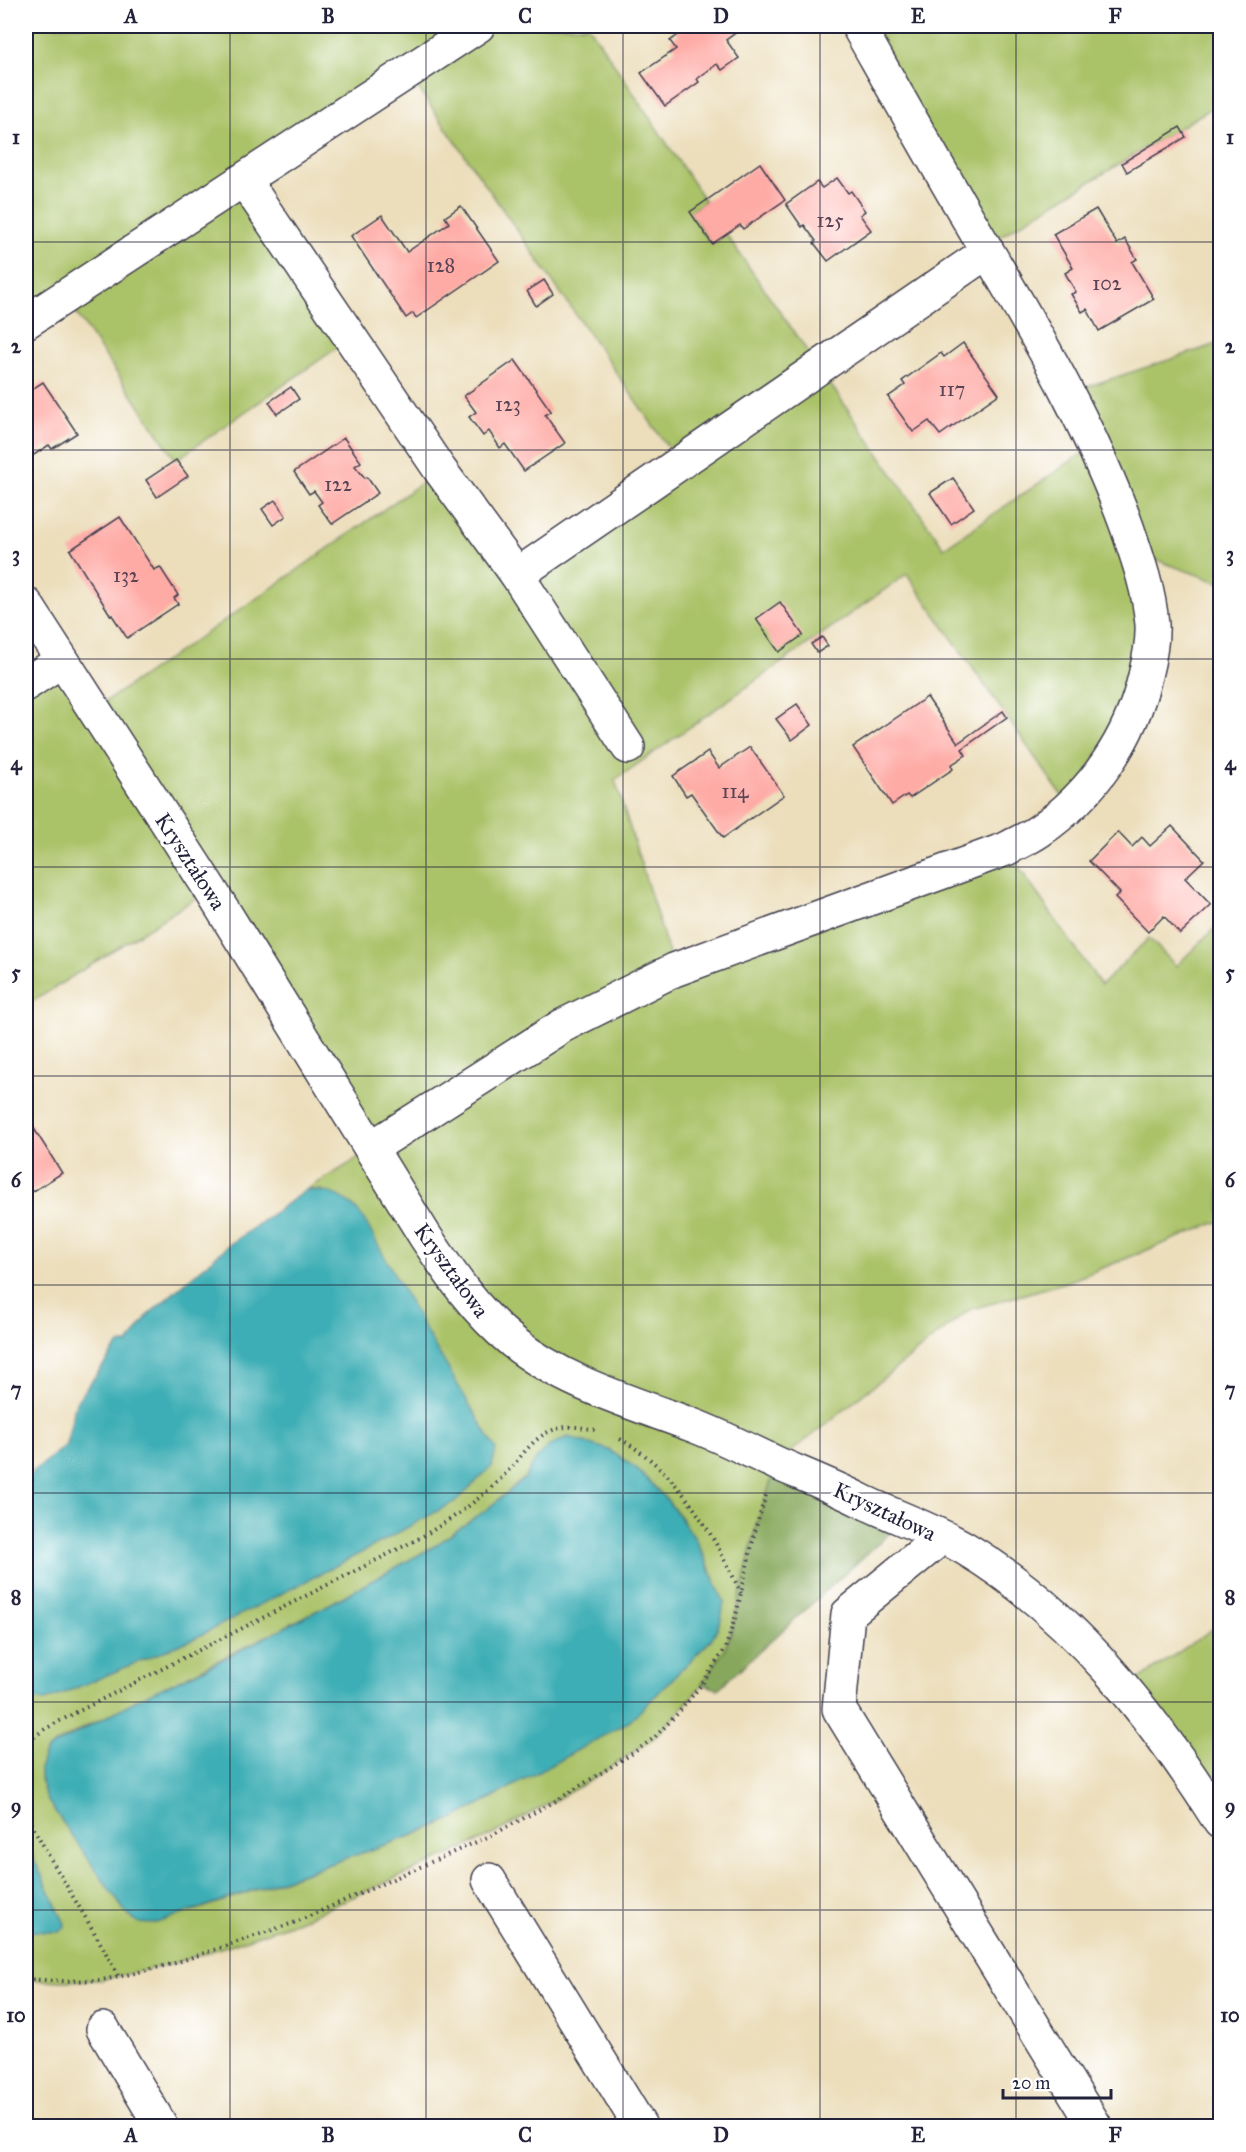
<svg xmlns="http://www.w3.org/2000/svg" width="1246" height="2152" font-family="'IM FELL Great Primer',serif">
<rect width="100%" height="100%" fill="#fff"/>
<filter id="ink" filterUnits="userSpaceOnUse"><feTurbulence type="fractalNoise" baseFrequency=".0167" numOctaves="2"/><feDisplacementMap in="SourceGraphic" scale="12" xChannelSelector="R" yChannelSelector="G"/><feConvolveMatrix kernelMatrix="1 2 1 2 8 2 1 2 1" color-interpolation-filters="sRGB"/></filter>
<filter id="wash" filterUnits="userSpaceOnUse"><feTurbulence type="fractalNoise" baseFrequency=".008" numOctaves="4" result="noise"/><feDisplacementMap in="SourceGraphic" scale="24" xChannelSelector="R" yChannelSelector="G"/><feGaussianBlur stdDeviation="1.35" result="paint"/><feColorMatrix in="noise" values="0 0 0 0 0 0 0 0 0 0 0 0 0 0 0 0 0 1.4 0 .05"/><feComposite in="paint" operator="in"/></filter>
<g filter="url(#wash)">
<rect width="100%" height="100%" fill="#ecdebb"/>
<!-- green -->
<g fill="#aac267" stroke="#667251" stroke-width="1.5" fill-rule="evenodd">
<path d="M26 26H589L705 201 690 212 712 244 726 234 944 548 1093 446 1068 393 1220 343V583L1137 553 1149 659 1069 806 907 574 615 780 674 970 1006 849 1101 985 1149 938 1176 966 1220 923V1221L1070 1281 969 1310 777 1463 756 1527 736 1615 725 1649 702 1685 679 1712 654 1738 593 1779 492 1835 435 1861 296 1922 236 1943 172 1964 101 1980 62 1981 26 1979V1931L59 1932 65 1924 26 1843V1683L34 1699 495 1449 428 1335 322 1190H306L349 1164 370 1148 210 889 26 1006V684L61 661 93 710 266 592 440 470 517 575 679 463 407 72 244 180 351 338 176 460 65 297 26 322ZM609 1450C646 1474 672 1501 695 1539 707 1558 715 1582 724 1602L712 1639 630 1721 459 1816 411 1836 197 1910 40 1781C41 1748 45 1751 72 1734L328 1605 433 1547 486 1510 525 1478Z"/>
<path d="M858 26H1220V103L984 246Z"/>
<path d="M1220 1624V1822L1125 1689Z"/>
</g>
<!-- forest -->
<path fill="#87a85c" stroke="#54654c" stroke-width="1.5" d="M777 1463 905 1519 718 1689 702 1684 725 1649 731 1634 756 1527Z"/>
<!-- water -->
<g fill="#3daeb5" stroke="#306878" stroke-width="1.5">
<path d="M306 1190C332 1191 345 1195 362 1216L428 1335 496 1449 492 1466 456 1501 357 1555 193 1639 45 1701 34 1699 26 1683V1485L32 1472 66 1445 76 1402 119 1344H128L148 1315 230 1244Z"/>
<path d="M568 1437 609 1450 636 1468 667 1500 696 1540 724 1602 721 1620 712 1639 630 1721 459 1816 411 1836 154 1924 139 1923 126 1913 47 1800C40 1781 35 1767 48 1749L142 1697 204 1669 328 1605 433 1547 486 1510 525 1478 536 1459 549 1446Z"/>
<path d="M26 1843 65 1924 64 1928 59 1932 26 1931Z"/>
</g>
<g id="blocks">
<!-- building -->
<g fill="#feaaa5">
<path d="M680 26H734L738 31 726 40 739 58 722 70 717 64 697 79 699 82 665 106 641 73 676 49 670 41 678 35 674 30Z"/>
<path d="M1180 127 1186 137 1127 172 1122 163Z"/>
<path d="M760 163 785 200 743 229 740 225 712 244 690 212Z"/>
<path d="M837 178 848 193 851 191 865 211 860 215 871 230 828 261 814 243 816 241 804 225 802 227 786 204 817 182 822 188Z"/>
<path d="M461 206 499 261 416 318 413 313 406 318 351 236 382 215 407 252 449 223 445 217Z"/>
<path d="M1096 209 1117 244 1125 239 1137 259 1132 262 1154 299 1099 331 1087 309 1082 312 1071 294 1076 292 1065 273 1073 268 1053 234Z"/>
<path d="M544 280 553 294 536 306 527 291Z"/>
<path d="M963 343 999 394 940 435 929 421 913 432 888 397 905 385 902 381 941 353 944 357Z"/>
<path d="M515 360 551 411 545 415 565 443 524 471 505 444 500 448 489 431 483 436 469 417 476 412 464 396Z"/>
<path d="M43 382 77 433 52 449 49 445 26 460V393Z"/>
<path d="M291 387 299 399 277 414 269 402Z"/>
<path d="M344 438 361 462 355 466 365 478 367 477 378 493 332 524 318 505 322 502 314 491 309 494 294 472Z"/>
<path d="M176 460 188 476 157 497 146 480Z"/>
<path d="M953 478 974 508 951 524 930 493Z"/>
<path d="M275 500 286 516 273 525 262 509Z"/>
<path d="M120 517 154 570 160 567 178 595 174 598 178 604 127 638 112 615 111 616 70 550Z"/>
<path d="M780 602 803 635 779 652 756 619Z"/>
<path d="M822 637 828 646 817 653 811 644Z"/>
<path d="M927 697 958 743 1003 711 1007 717 962 749 966 755 951 765 953 769 910 798 907 795 892 805 853 747Z"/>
<path d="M797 704 812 725 792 740 776 719Z"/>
<path d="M750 747 784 795 723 838 691 793 686 796 673 776 708 752 719 768Z"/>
<path d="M1172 826 1204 860 1185 878 1211 905 1180 934 1164 916 1148 932 1115 898 1120 893 1089 861 1118 832 1132 847 1142 837 1150 846Z"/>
<path d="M26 1116 62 1173 26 1196Z"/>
</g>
</g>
</g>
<g filter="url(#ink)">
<use href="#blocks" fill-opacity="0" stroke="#403e4e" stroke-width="1.5"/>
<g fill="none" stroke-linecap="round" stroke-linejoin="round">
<!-- minor casing -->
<g stroke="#403e4e" stroke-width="36">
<g id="minor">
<path d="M244 180 440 470 517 575 628 747"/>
<path d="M26 322 478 26"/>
<path d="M517 575 987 252"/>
<path d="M26 604 210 889 425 1236C451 1275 476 1312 513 1342 564 1383 631 1402 692 1425 721 1436 748 1450 776 1463 804 1475 832 1486 860 1500 895 1517 932 1529 966 1549 1074 1614 1154 1717 1220 1822"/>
<path d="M26 684 61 661"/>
<path d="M371 1148 562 1026 674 970 1006 849C1017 843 1029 838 1039 831 1092 795 1131 739 1145 676 1149 660 1153 641 1152 624 1149 590 1138 559 1127 527 1092 430 1041 342 989 254 944 179 901 102 858 26"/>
<path d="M942 1537 848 1614 839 1709 1095 2126"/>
<path d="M489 1880 640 2126"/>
<path d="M103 2029 161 2126"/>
</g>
</g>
<!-- path -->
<g stroke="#403e4e" stroke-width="4" stroke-dasharray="1.5 4.5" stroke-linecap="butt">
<path d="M620 1439C679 1471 713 1534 741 1593"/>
<path d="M26 1729 30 1740"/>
<path d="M26 1746C36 1731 59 1722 75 1713L418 1539C447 1522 468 1508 493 1486 531 1452 537 1414 599 1431"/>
<path d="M26 1812C53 1869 90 1920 118 1976"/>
<path d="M26 1979 62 1981 101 1980 118 1977 172 1964 296 1922 492 1835 554 1802 633 1753 654 1738 679 1712 702 1684 725 1649 736 1615 756 1527 766 1495"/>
</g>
<!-- minor -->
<use href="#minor" stroke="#fff" stroke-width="33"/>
</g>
</g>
<!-- grid -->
<path fill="none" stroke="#22223b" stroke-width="1.5" stroke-opacity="0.55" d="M230 26V2126M426 26V2126M623 26V2126M820 26V2126M1016 26V2126M26 242H1220M26 450H1220M26 659H1220M26 867H1220M26 1076H1220M26 1285H1220M26 1493H1220M26 1702H1220M26 1910H1220"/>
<g text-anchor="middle" stroke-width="6" stroke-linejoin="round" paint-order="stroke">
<!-- number labels -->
<g font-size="20" fill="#594456">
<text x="830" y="227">125</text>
<text x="441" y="272">128</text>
<text x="1107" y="290">102</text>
<text x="952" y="396">117</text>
<text x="508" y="411">123</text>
<text x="338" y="491">122</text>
<text x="126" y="582">132</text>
<text x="735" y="798">114</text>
</g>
<!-- street labels -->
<g font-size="22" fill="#22223b" stroke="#fff">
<text transform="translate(191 861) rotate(57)" y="8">Kryształowa</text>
<text transform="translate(452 1270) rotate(54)" y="8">Kryształowa</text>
<text transform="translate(885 1511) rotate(25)" y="8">Kryształowa</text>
</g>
</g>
<!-- margin -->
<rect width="1246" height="2152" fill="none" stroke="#fff" stroke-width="66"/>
<!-- scale -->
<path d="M1003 2089v9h108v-9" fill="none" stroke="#22223b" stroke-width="3"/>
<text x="1012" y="2089" font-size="18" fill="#22223b" stroke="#ffffff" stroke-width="4.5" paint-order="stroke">20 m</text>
<rect x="33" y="33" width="1180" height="2086" fill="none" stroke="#22223b" stroke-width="2"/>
<g font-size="20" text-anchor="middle" font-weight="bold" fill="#22223b">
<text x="131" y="23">A</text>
<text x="328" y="23">B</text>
<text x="525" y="23">C</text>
<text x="721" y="23">D</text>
<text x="918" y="23">E</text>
<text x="1115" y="23">F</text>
<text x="16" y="144">1</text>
<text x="1230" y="144">1</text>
<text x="16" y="353">2</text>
<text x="1230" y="353">2</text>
<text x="16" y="561">3</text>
<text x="1230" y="561">3</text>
<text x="16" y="770">4</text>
<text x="1230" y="770">4</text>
<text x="16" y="979">5</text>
<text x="1230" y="979">5</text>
<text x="16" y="1187">6</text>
<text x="1230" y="1187">6</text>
<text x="16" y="1396">7</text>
<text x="1230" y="1396">7</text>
<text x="16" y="1604">8</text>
<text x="1230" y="1604">8</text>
<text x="16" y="1813">9</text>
<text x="1230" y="1813">9</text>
<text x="16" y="2022">10</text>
<text x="1230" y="2022">10</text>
<text x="131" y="2142">A</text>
<text x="328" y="2142">B</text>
<text x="525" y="2142">C</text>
<text x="721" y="2142">D</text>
<text x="918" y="2142">E</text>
<text x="1115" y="2142">F</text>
</g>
</svg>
